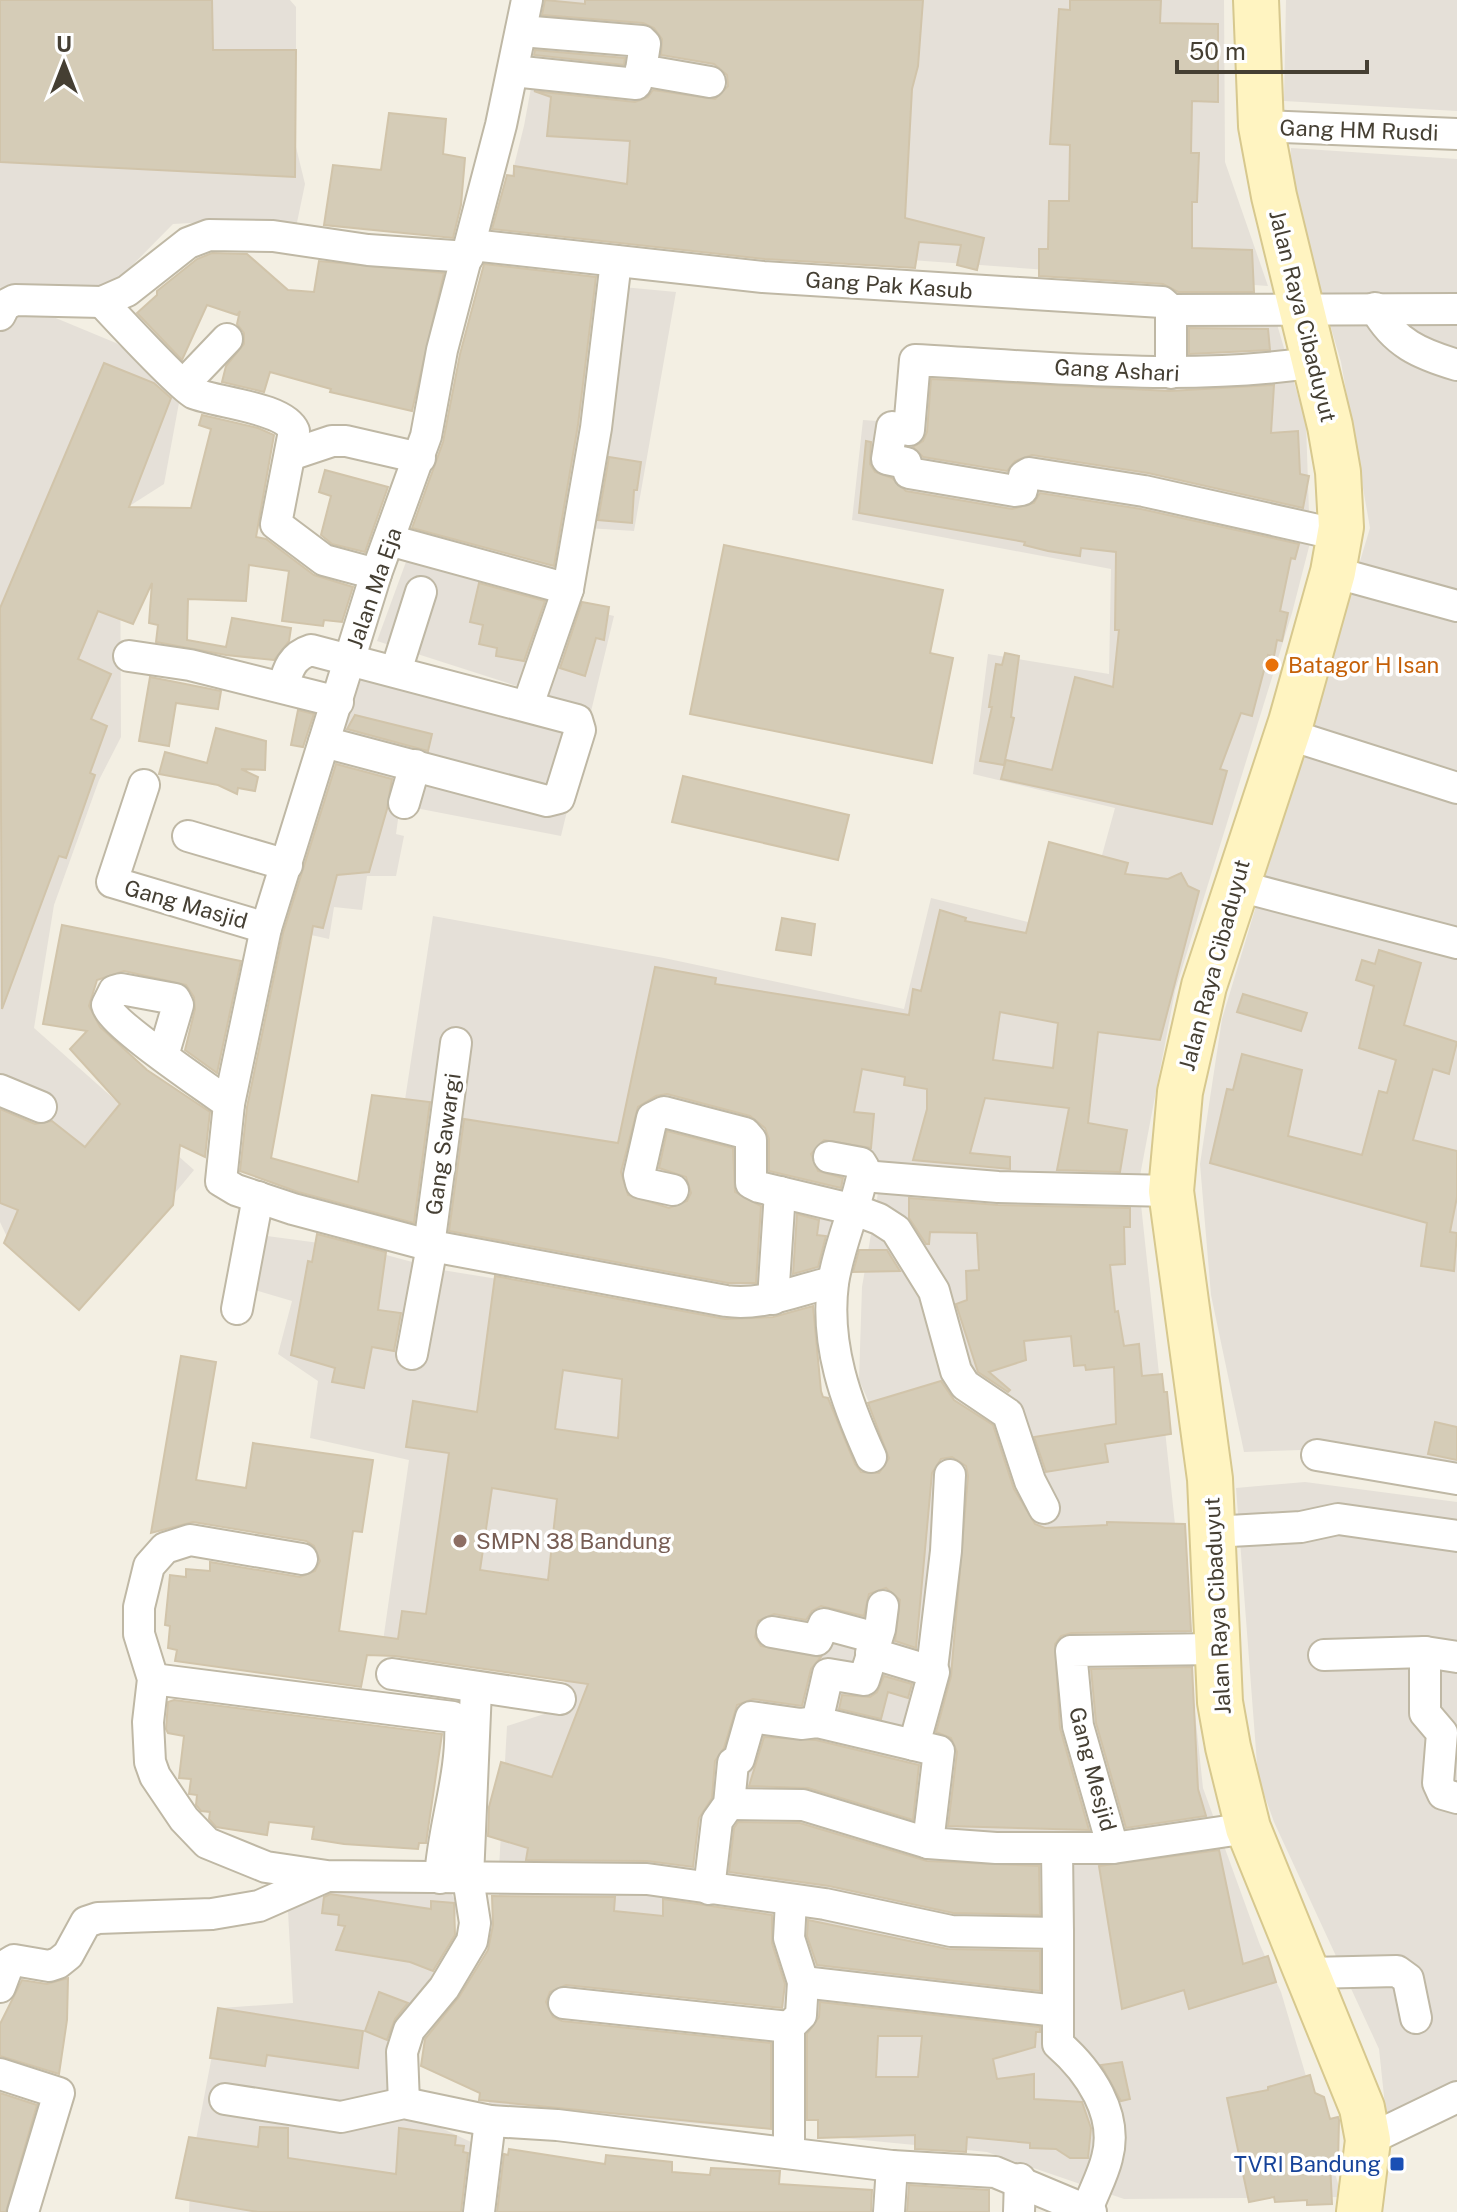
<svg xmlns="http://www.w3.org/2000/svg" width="1457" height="2212" font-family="'Public Sans',sans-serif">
<rect width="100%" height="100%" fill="#f3efe3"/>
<!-- industrial -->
<g fill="#e5e0d8">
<path d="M0 0H290L296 7V147L305 184 295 232 226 221 173 224 98 300 5 297 0 287Z"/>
<path d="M547 0H1224L1225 162 1268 286 498 230 524 126Z"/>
<path d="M1286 0H1457V111L1284 101Z"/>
<path d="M1291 148 1457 159V1472L1301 1450 1244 1452 1211 1295 1200 1164 1222 1019 1370 528 1341 362 1289 184Z"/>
<path d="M485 274 676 292 634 531 587 528 571 606 614 616 561 836 400 805 396 834 404 836 396 876H367L362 910 334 907 329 939 271 926 362 677 576 705 377 641 451 439Z"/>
<path d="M34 309 116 343 181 392 164 484 120 512 121 737 99 780 54 905 34 1028 194 1170 83 1304 8 1239 0 1222V316Z"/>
<path d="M1274 314 1306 423 1310 543 1292 613 1175 991 1139 1181 860 1161 831 1275 764 1290 428 1234 385 1231 433 916 664 958 904 1009 931 898 1080 935 1115 808 973 774 988 654 1109 674 1111 569 852 520 863 420 906 423 911 352 1162 365 1163 319Z"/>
<path d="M879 1187 1140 1195 1203 1788 1260 1945 1281 1992 1342 2197 1124 2199 987 2152 822 2136 810 2010 546 1984 537 2009 560 2027 767 2050 765 2129 491 2107 475 2074 499 1970V1868L507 1726 575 1704 564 1680 381 1655 409 1460 310 1438 318 1381 278 1354 292 1301 245 1287 267 1236 364 1249 442 1270 763 1322 816 1314 820 1397 889 1541 922 1522 859 1380 862 1287Z"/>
<path d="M1305 1482 1457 1502V2089L1386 2115 1379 2049 1274 1822 1258 1777 1236 1488Z"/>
<path d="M375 1887 451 1893 458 1905 448 1947 415 2004 399 2108 471 2142 461 2212H189L191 2166 221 2008 293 2003 287 1893Z"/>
</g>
<!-- building -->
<g fill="#d5ccb7" stroke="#d1c4aa" stroke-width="2" fill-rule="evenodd">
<path d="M0 0H212L213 50H296L295 177 0 162Z"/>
<path d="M545 0 585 4V0H923L918 66 912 89 905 218 984 238 977 270 957 265 961 245 919 242 915 268 765 259 492 229 507 175 514 176V166L627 184 630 141 547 136 551 97 534 91 635 102 648 97 653 90 715 99 728 86 727 75 714 64 661 55 662 39 654 28 643 23 542 15Z"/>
<path d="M1070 0H1161L1160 23 1218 24V102L1192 101 1191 153H1199L1197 202H1192V248L1252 250 1254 292H1178L1163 284 1039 276V249H1048L1049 201H1069L1070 145 1050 144 1059 9 1070 10Z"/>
<path d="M535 50 625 58 624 65 534 55Z"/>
<path d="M389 113 446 119 443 154 465 158 461 205 453 238 324 225 333 165 381 170Z"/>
<path d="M212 253 247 254 288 290 314 292 319 261 444 273 412 411 330 392 331 389 270 372 264 392 222 382 226 366 244 344V333L237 324 240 311 237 315 207 305 182 360 137 313 157 295V291L197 259Z"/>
<path d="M484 264 596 277 578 425 554 566 412 528 443 442 460 354Z"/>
<path d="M1189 328 1268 329 1270 350 1189 354Z"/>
<path d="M104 363 154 383 171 398 129 507 191 508 211 429 199 425 202 415 258 428 274 435 256 537 266 539 314 575 353 587 342 622 324 620 323 626 282 621 289 571 249 565 246 601 188 599 187 640 226 647 232 618 291 628 289 641 274 660 226 655 156 642 158 625 149 623 152 583 133 624 98 611 78 659 111 674 91 719 107 726 90 773 95 775 66 858 59 856 2 1009 0 608Z"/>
<path d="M931 379 1170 391 1274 385 1271 433 1298 431 1300 474 1309 476 1303 508 1148 473 1032 455 1015 461 1007 471 923 457 913 447 923 441 927 432Z"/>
<path d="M866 441 871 442 870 464 875 472 892 478 906 491 1012 509 1034 503 1040 493 1141 509 1299 544 1295 559 1291 558 1280 611 1288 613 1282 641 1277 640 1274 656 1268 655 1252 716 1241 713 1220 769 1227 771 1212 824 1001 779 1006 760 1052 770 1075 677 1113 687 1119 630H1115L1116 552 1081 548 1080 556 1048 551 1024 545 1025 542 859 513Z"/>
<path d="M609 457 641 462 637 490H634L632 523 598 520Z"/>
<path d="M325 470 388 487 365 552 332 544 321 535 331 496 319 492Z"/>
<path d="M724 545 943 590 930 653 953 658 932 763 690 714Z"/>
<path d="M479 583 545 601 524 661 496 656 497 648 479 644 483 625 470 622Z"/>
<path d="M582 602 609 607 604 640 596 638 585 676 560 668Z"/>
<path d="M1005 653 1019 656 1011 717 1014 718 1004 765 980 761 992 707H989L996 664 1002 665Z"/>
<path d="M150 677 221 691 218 709 176 703 169 746 139 741Z"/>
<path d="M298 710 314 714 303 747 291 745Z"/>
<path d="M355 715 432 734 428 751 347 729Z"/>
<path d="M216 728 266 741 265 770 241 769 258 777 255 791 238 788 237 794 218 785 159 774 165 752 207 763Z"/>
<path d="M336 764 392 779 387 809 369 872 337 875 323 928 313 926 271 1158 358 1182 372 1095 430 1102 414 1223 298 1192 240 1171 247 1107 283 933Z"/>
<path d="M683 776 849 815 838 860 672 822Z"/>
<path d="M1049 842 1128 863 1125 874 1168 879 1181 873 1188 886 1199 891 1160 1040 1098 1032 1088 1123 1127 1130 1120 1172 1057 1170 1069 1108 985 1098 970 1153 1010 1157V1169L913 1160 927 1109V1089L904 1085 905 1077 862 1069 854 1112 874 1114 871 1148 824 1140 811 1154 818 1171 843 1178 841 1188 769 1171V1139L765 1128 750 1116 667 1094 656 1096 638 1107 621 1172 628 1195 669 1208 687 1201 691 1193 686 1177 659 1168 667 1131 733 1148 735 1192 761 1206 756 1283H728L449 1231 464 1119 618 1143 655 967 716 978 715 984 909 1015 913 989 921 991 940 910 966 918 965 921 1026 933ZM1000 1012 1058 1023 1053 1068 993 1060Z"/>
<path d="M782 918 815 924 811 955 776 950Z"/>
<path d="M62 925 241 961 217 1073 185 1050 195 1009 194 997 186 985 124 971 97 980 89 1006 100 1027 147 1070 210 1112 205 1157 180 1145 173 1205 79 1310 4 1243 18 1210 0 1203V1109L35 1124 52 1121 85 1147 120 1104 70 1049 87 1031 43 1024Z"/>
<path d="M1379 950 1421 963 1404 1025 1457 1042 1449 1074 1433 1069 1413 1140 1457 1151V1197L1450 1232 1457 1233 1454 1271 1421 1266 1427 1223 1210 1163 1227 1089 1233 1090 1242 1054 1302 1070 1288 1136 1362 1155 1379 1091 1387 1093 1396 1060 1359 1048 1374 986 1356 980 1362 960 1375 964Z"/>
<path d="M1243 994 1307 1013 1301 1031 1237 1012Z"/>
<path d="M909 1198 998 1205 1130 1208V1227H1124L1125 1264 1110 1265 1115 1312 1118 1311 1124 1346 1139 1344 1142 1376 1162 1374 1164 1392H1167L1171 1434 1105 1444 1108 1462 1046 1472 1034 1437 1116 1424 1114 1367 1086 1370 1085 1365 1074 1366 1071 1336 1024 1341 1026 1360 989 1372 1010 1390 1008 1392 978 1372 956 1304 967 1300 966 1271 979 1270 977 1233 930 1232 929 1244H926L909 1218Z"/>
<path d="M797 1214 819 1220 817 1235 826 1236 818 1267 793 1274Z"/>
<path d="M317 1234 386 1252 378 1310 401 1313 394 1351 372 1347 364 1388 332 1382 335 1368 291 1355 308 1261 312 1262Z"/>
<path d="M859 1250H887L900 1271 853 1272Z"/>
<path d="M495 1276 725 1319 773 1317 813 1306 821 1391 823 1397 828 1398 855 1464 861 1472 879 1473 889 1458 868 1403 941 1381 954 1400 993 1425 1014 1489 1035 1524 1045 1528 1107 1525V1522L1185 1524 1191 1631 1071 1633 1061 1636 1055 1644 1060 1728 1089 1830 948 1826 957 1752 951 1738 936 1732 951 1676 968 1476 966 1466 952 1457 941 1459 932 1473 916 1648 895 1641 900 1600 886 1588 869 1594 864 1616 821 1606 812 1611 806 1620 774 1614 758 1621 755 1637 761 1646 821 1657 811 1669 802 1706 753 1699 737 1705 724 1748 715 1761 712 1798 699 1818 693 1867 647 1861 526 1860 528 1848 488 1836 489 1807 501 1762 552 1777 588 1684 395 1656 367 1655 361 1687 175 1661 177 1650 168 1648 170 1626 165 1625 170 1575 186 1577V1569L210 1571V1562L300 1577 315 1571 320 1561 314 1546 306 1541 193 1522 151 1533 181 1356 216 1362 196 1480 246 1488 253 1443 373 1460 362 1532 353 1531 339 1631 398 1639 402 1611 426 1614 449 1453 406 1447 413 1401 477 1412ZM563 1370 622 1379 618 1438 555 1429ZM492 1488 557 1499 548 1580 480 1570Z"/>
<path d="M1435 1422 1457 1427V1460L1428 1454Z"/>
<path d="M1192 1667 1198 1789 1206 1816 1126 1828 1096 1723 1091 1669Z"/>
<path d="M884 1676 912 1684 908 1698 888 1692 881 1719 839 1709 842 1695 870 1697 877 1692Z"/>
<path d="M174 1700 442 1734 426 1843H419L418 1849 344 1844 312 1839 314 1827 269 1822 267 1835 216 1827 209 1819 210 1812 201 1811 196 1805 197 1795 189 1794 191 1779 179 1778 184 1736 168 1733 166 1729 168 1702Z"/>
<path d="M764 1737 816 1740 919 1765 913 1820 808 1788 749 1786Z"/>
<path d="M738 1822 800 1823 927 1861 1039 1866 1040 1915 953 1913 829 1886 729 1872 734 1828Z"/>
<path d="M1219 1850 1243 1964 1268 1956 1276 1982 1189 2009 1184 1990 1122 2009 1099 1866Z"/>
<path d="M330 1894 431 1909V1901L454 1903 455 1935 433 1971 410 1962 336 1950 345 1926 338 1925 339 1915 322 1913 324 1897Z"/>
<path d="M492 1896 615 1897 614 1911 663 1916V1899L772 1915V1943L785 1984 782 2008 566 1985 550 1992 546 2002 553 2017 562 2021 771 2043V2129L479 2100 480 2093 421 2066 425 2039 459 1997 488 1950 493 1925Z"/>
<path d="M808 1920 948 1949 1040 1951V1991L817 1965 807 1936Z"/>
<path d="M68 1978 67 2020 59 2074 0 2056V2024L22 1980 47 1984Z"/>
<path d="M379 1992 408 2003 395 2019 387 2040 365 2031Z"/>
<path d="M820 2002 1040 2027V2032H1036L1035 2047 993 2059 997 2079 1034 2074V2099L1082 2102 1091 2128 1088 2158H1070L1056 2149 1030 2148V2143L967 2137 966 2152 915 2149V2135L818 2138V2120H807V2034L819 2017ZM878 2036H922L918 2077H876Z"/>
<path d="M218 2008 363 2031 358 2068 267 2055 265 2066 210 2058Z"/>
<path d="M1122 2062 1130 2099 1121 2101 1101 2065Z"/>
<path d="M1310 2075 1315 2093 1324 2097 1330 2119 1338 2117 1339 2120 1338 2162 1330 2163 1332 2204 1307 2205V2200L1275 2202 1274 2197 1249 2202 1227 2098 1268 2090V2087Z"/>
<path d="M0 2093 37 2105 6 2212H0Z"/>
<path d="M260 2127 288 2128V2158L396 2174 399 2128 456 2136 455 2145 464 2146 463 2152 468 2153 461 2212H258L176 2198 189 2137 258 2147Z"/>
<path d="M509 2149 605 2164 606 2155 672 2162V2172L710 2175 711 2168 780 2171 779 2184 872 2190 871 2212H497L504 2154 508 2155Z"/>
<path d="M909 2185 989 2190V2212H907Z"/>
</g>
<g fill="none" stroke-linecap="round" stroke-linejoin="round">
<!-- minor casing -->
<g stroke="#bfb8a5" stroke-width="34">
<g id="minor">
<path d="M527 0 501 125 442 350 426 436 376 574 266 928 229 1104 221 1181 236 1190 293 1209 432 1246 726 1301C764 1306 796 1290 833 1282"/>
<path d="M521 31 642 41 645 44 641 70 710 82"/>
<path d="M513 71 636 84 641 70"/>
<path d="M1261 126 1457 134"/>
<path d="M472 245 763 277 1162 302 1171 310 1457 309"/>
<path d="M102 302C115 316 184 390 193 393 217 403 284 407 294 431L276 524 324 560 376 574"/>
<path d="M1375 308C1394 343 1420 354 1457 365"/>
<path d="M1171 310V373"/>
<path d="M0 315 5 305 15 300 102 302 127 291 188 243 209 235 273 236 368 250 468 257"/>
<path d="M1317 362C1184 382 1050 367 915 360L909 430 892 427 887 459 906 463 909 473 1015 491 1022 490 1024 476 1029 473 1144 491 1340 535"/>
<path d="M184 384 227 339"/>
<path d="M290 455 332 441H346L420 458"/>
<path d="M389 540 568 589"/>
<path d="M1333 572 1457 606"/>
<path d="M129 656 190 665 338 702"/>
<path d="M396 671 421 592"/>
<path d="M283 687C288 669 292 656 311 650L577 720 580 730 559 798 547 801 324 742"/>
<path d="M528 705 568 589 596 428 616 261"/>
<path d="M1287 734 1457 788"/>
<path d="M144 785 112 882 266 928"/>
<path d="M404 803 415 765"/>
<path d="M188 836 287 865"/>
<path d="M1235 885 1457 943"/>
<path d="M163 1056 178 1005 175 999 121 989 114 991 107 1005C111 1024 208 1088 229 1104"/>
<path d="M0 1090 41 1107"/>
<path d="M829 1157 861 1163 864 1168C857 1207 839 1244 833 1283 825 1345 846 1402 871 1457"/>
<path d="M863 1176 998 1187 1171 1191"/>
<path d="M673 1190 641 1183 639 1175 652 1118 664 1112 745 1133 751 1140V1183L759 1187 855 1210 879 1219 896 1230 934 1291 956 1371 965 1385 1008 1414 1030 1481 1044 1508"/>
<path d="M429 1246 456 1043"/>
<path d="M773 1299 780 1192"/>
<path d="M237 1309 258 1197"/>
<path d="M412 1354 432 1246"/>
<path d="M1317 1455 1457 1479"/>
<path d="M1212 1532 1301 1527 1338 1519 1457 1536"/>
<path d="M302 1559 190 1540 165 1548 149 1566 139 1607V1634L153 1679 148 1722 150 1762 155 1776 184 1819 207 1843 266 1867 327 1876 647 1879 825 1904 951 1931 1058 1933V2044C1089 2071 1119 2114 1107 2158 1103 2175 1093 2193 1087 2210"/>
<path d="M772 1632 817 1640 824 1624 876 1638"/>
<path d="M1425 1652V1713L1442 1733 1438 1783 1443 1794 1457 1798"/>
<path d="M871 1653 934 1672 914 1745 939 1751 928 1843"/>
<path d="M1324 1655 1425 1652 1457 1657"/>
<path d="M932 1669 946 1551 950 1475"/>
<path d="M392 1674 560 1699"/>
<path d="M153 1679 453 1717 460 1722C463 1774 443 1826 440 1878"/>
<path d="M817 1722 828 1674 864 1680 880 1629 883 1606"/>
<path d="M729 1804 803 1805 928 1843 996 1848H1113L1078 1726 1071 1651 1217 1649"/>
<path d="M1113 1848 1248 1828"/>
<path d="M1057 1849 1058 1933"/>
<path d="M709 1889 717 1821 729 1804 733 1763 739 1759 751 1717 801 1724 817 1722 914 1745"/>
<path d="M1309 1973 1397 1971 1408 1979 1416 2018"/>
<path d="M803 1982 1057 2011"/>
<path d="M0 1987 9 1963 14 1960 49 1966 58 1963 68 1955 86 1922 98 1918 212 1914 259 1906 325 1877"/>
<path d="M564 2003 789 2027"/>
<path d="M0 2074 59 2093 23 2212"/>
<path d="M225 2099 341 2117 404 2103 490 2121 557 2125 892 2166 995 2172 1091 2212"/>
<path d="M404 2103 402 2052 409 2030 444 1988 472 1941 475 1923 468 1878 476 1689"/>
<path d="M1368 2140 1457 2097"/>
<path d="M789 2153V2027L801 2015 803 1982 789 1938 791 1901"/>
<path d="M479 2212 490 2121"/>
<path d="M889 2212 892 2166"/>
<path d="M1019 2212 1020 2179"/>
</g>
</g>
<!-- secondary casing -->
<g stroke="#d7c88e" stroke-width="48">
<path id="secondary" d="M1256 0 1261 126 1274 196 1330 426 1338 472 1341 527 1333 572 1291 722 1204 986 1180 1092 1171 1191 1210 1479 1220 1702 1228 1747 1248 1828 1362 2108 1368 2140 1359 2212"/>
</g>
<!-- minor -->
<use href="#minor" stroke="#fff" stroke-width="30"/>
<!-- secondary -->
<use href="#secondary" stroke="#fff4c1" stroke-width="44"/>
</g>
<!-- markers -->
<circle fill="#e8710a" stroke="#fff" stroke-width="3" cx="1272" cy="665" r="8"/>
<circle fill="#8d6e63" stroke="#fff" stroke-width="3" cx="460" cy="1541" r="8"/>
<rect fill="#1a4fb4" stroke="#fff" stroke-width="3" x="1389" y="2156" width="16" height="16" rx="4"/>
<g text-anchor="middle" stroke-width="7" stroke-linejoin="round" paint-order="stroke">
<!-- street labels -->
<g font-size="22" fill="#453f33" stroke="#fff">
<text transform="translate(1359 130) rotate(2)" y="8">Gang HM Rusdi</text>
<text transform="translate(889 285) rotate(4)" y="8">Gang Pak Kasub</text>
<text transform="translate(1303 316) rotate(76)" y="8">Jalan Raya Cibaduyut</text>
<text transform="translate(1117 370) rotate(3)" y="8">Gang Ashari</text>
<text transform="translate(374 588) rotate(-71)" y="8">Jalan Ma Eja</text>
<text transform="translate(186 904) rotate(16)" y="8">Gang Masjid</text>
<text transform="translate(1214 965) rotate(-75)" y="8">Jalan Raya Cibaduyut</text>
<text transform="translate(443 1144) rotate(-82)" y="8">Gang Sawargi</text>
<text transform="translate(1217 1606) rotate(-93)" y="8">Jalan Raya Cibaduyut</text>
<text transform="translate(1093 1769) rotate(75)" y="8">Gang Mesjid</text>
</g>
<!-- food labels -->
<g font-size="22" fill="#c56008" stroke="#fff" text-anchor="start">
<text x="1288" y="673">Batagor H Isan</text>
</g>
<!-- education labels -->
<g font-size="22" fill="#785e54" stroke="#fff" text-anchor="start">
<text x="476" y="1549">SMPN 38 Bandung</text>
</g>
<!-- transit labels -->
<g font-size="22" fill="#164399" stroke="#fff" text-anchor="end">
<text x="1381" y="2172">TVRI Bandung</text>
</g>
</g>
<!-- north arrow -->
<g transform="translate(64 64)" stroke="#ffffff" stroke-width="6" paint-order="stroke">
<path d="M0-6L14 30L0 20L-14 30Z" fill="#453f33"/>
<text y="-12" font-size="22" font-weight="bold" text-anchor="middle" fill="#453f33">U</text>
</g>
<!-- scale -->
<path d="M1177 60v12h190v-12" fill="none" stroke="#453f33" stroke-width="4"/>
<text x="1189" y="60" font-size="24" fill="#453f33" stroke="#ffffff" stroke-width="6" paint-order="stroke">50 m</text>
</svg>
